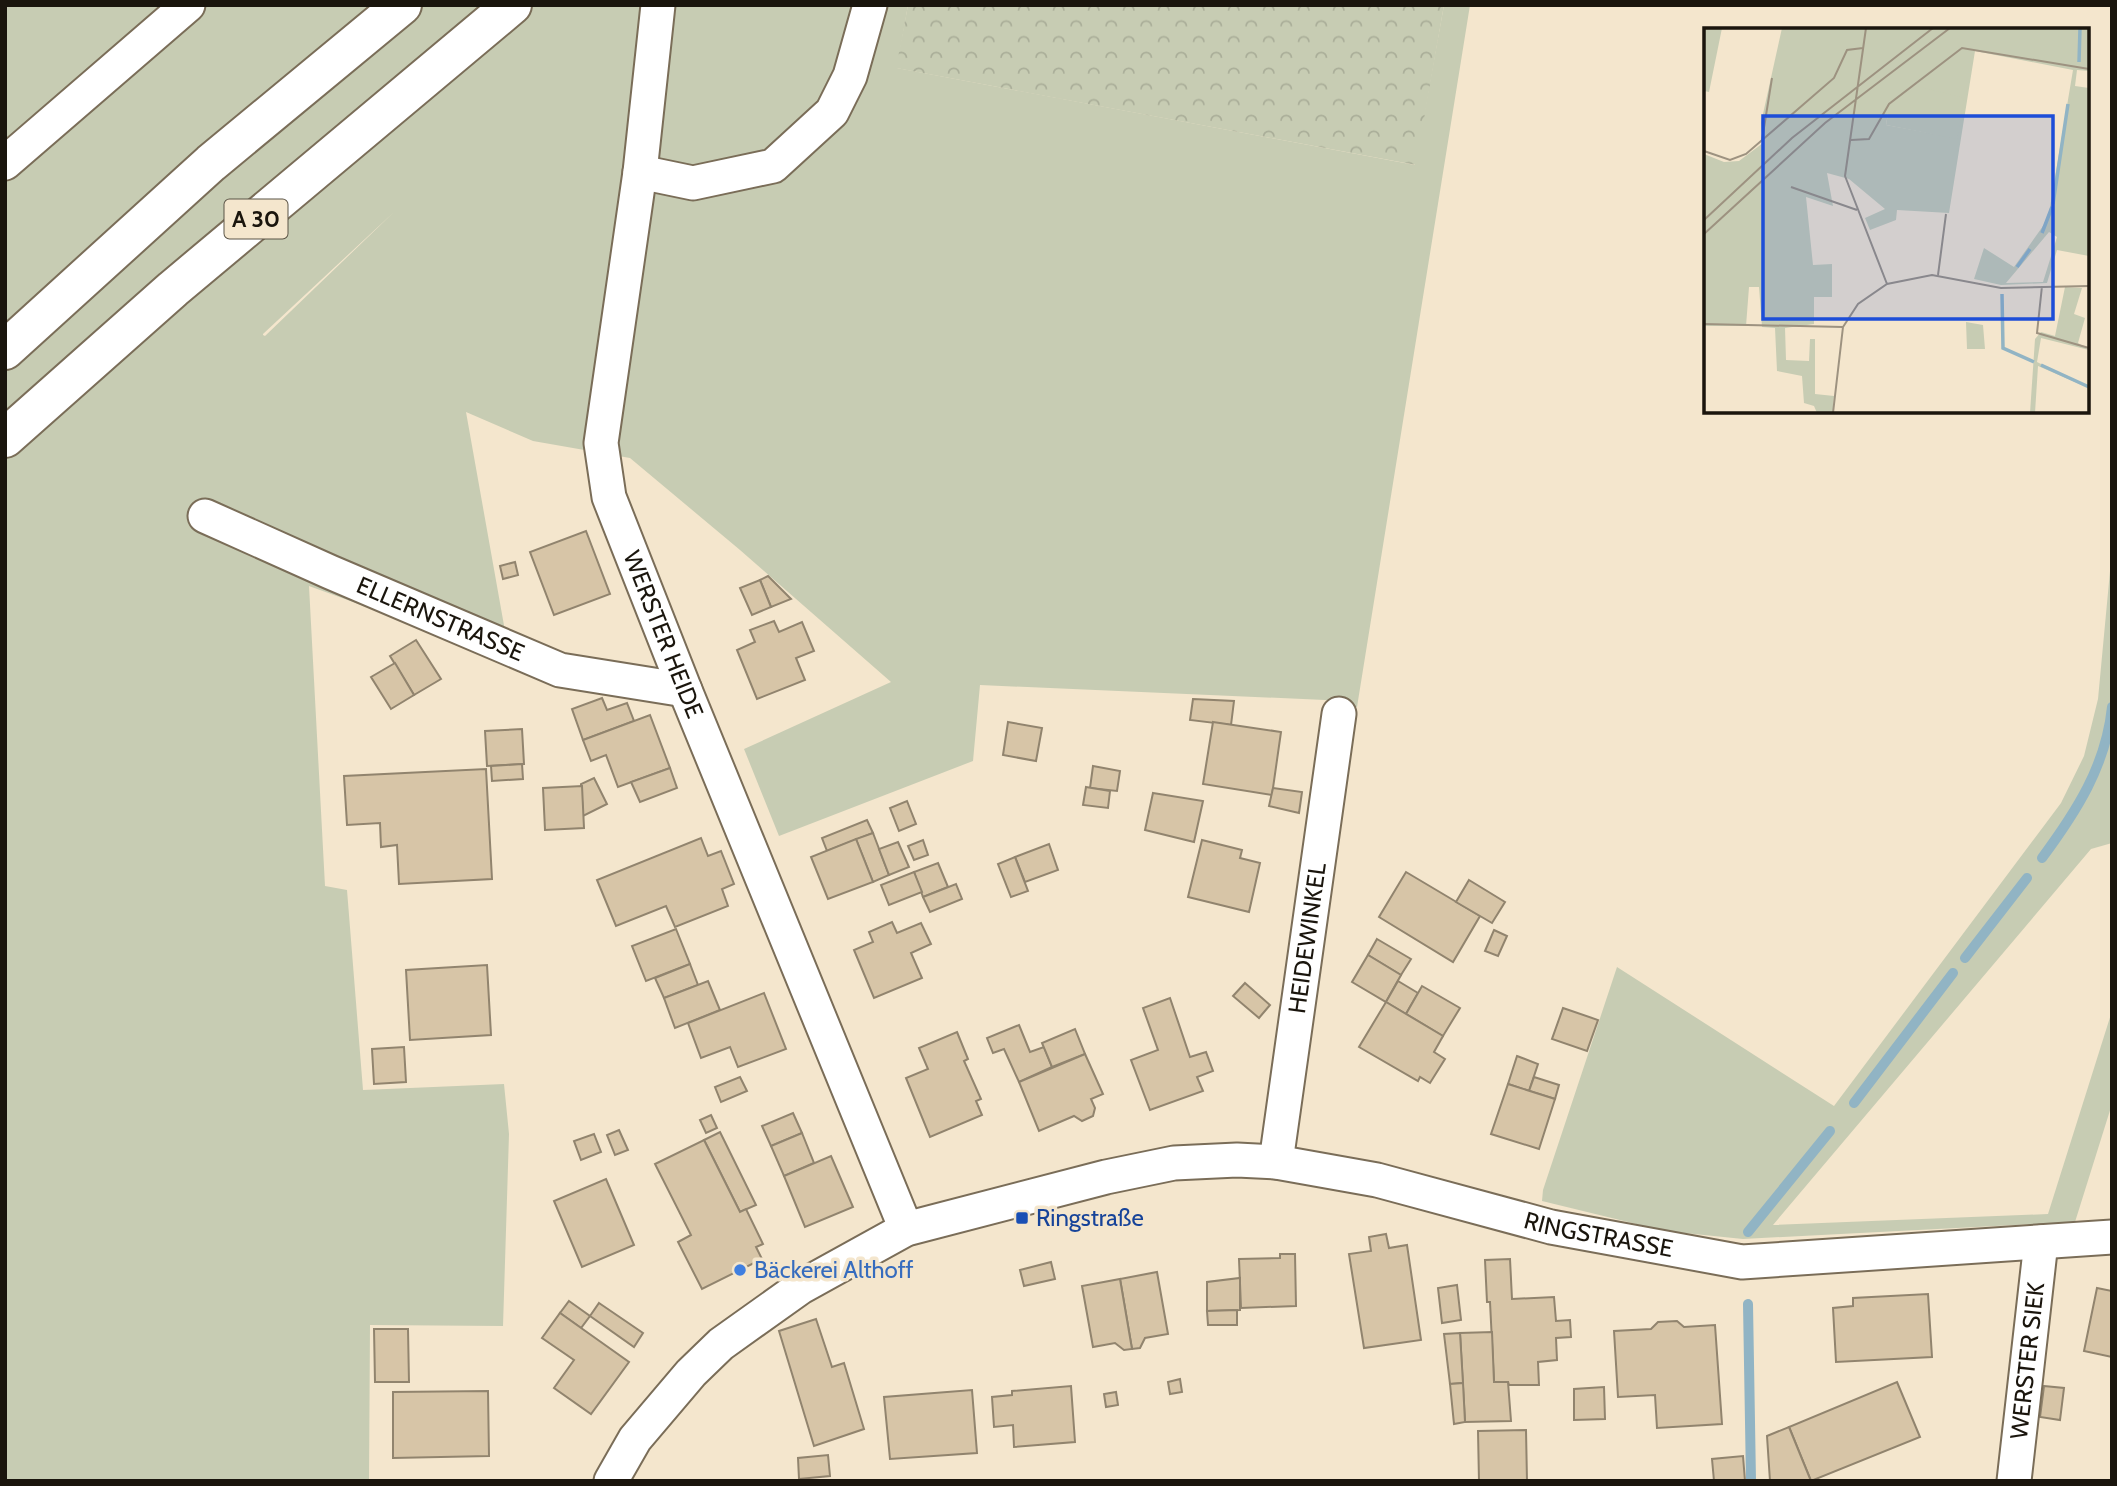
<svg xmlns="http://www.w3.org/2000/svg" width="2117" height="1486" font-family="Cabin,sans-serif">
<defs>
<pattern id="forest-crowns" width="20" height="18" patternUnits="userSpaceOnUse" patternTransform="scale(1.75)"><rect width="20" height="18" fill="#c7ccb3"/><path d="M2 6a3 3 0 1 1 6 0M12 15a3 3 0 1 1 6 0" fill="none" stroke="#aaae99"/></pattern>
</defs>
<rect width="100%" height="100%" fill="#f4e6cd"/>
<!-- grass -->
<g fill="#c7ccb3" fill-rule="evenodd">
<path d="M5 5H908L897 68 1415 165 1444 5H1470L1357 707 1325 700 980 685 973 761 779 836 744 749 891 682 740 550 630 458 533 441 466 412 510 659 309 586 325 886 347 890 363 1090 504 1084 509 1134 503 1326 370 1325 369 1481H5ZM394 212 265 336 263 335V334Z"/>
<path d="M2112 550V843L2091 849 1773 1225 2048 1214 2112 1011V1104L2075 1222 1743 1239 1665 1231 1542 1201 1543 1190 1617 967 1834 1106 2061 803 2084 756 2098 699Z"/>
</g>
<!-- forest -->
<path fill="url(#forest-crowns)" d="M908 5H1444L1416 165 896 68Z"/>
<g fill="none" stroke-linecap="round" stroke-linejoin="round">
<!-- stream -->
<g stroke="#91b4c4" stroke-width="10">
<path d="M2042 858C2076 812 2106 766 2112 707"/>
<path d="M1965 958 2027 878"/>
<path d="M1854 1103 1953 973"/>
<path d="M1748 1232 1830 1131"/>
<path d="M1748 1304 1751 1481"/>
</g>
</g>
<!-- building -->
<g fill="#d7c5a7" stroke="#91846e" stroke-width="2">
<path d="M586 531 610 594 554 615 530 552Z"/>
<path d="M515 562 518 575 503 579 500 566Z"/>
<path d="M768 576 791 599 771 607 760 580Z"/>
<path d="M760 580 771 607 752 615 740 588Z"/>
<path d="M774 621 779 632 802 622 814 651 796 658 805 680 757 699 737 650 755 642 750 630Z"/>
<path d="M416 640 441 679 414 695 390 656Z"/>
<path d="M395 663 414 695 391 709 371 677Z"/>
<path d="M602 698 607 710 627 703 634 721 583 740 572 709Z"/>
<path d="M1193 699 1234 701 1231 725 1190 720Z"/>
<path d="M650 715 670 768 618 787 606 755 591 761 583 740Z"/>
<path d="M1008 722 1042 728 1036 761 1003 755Z"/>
<path d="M1213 722 1281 732 1272 795 1203 784Z"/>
<path d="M522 729 524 764 487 766 485 731Z"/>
<path d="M522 764 523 779 492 781 491 766Z"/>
<path d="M1093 766 1120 771 1117 791 1090 788Z"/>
<path d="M670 768 677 788 640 802 631 782Z"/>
<path d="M486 769 492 879 399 884 397 845 381 847 380 823 347 825 344 776Z"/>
<path d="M594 778 607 804 583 816 581 784Z"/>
<path d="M582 786 584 828 545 830 543 788Z"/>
<path d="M1086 787 1110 791 1108 808 1083 805Z"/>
<path d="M1273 788 1302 792 1299 813 1269 806Z"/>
<path d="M1153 793 1203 801 1194 842 1145 830Z"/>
<path d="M907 801 916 824 899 831 890 808Z"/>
<path d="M867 820 873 833 827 851 822 838Z"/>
<path d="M873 833 889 875 873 882 856 839Z"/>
<path d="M701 838 708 856 721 851 734 884 722 889 728 906 675 927 666 906 616 926 597 880Z"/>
<path d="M856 839 873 882 828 899 811 857Z"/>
<path d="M923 840 928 855 914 860 908 846Z"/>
<path d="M1202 840 1242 850 1240 858 1260 863 1249 912 1188 897Z"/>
<path d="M898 842 909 867 889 875 879 849Z"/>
<path d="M1049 844 1058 870 1025 882 1015 857Z"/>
<path d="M1015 857 1028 891 1011 897 998 864Z"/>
<path d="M938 863 948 887 923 897 914 872Z"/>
<path d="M914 872 922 892 889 905 881 885Z"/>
<path d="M1406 872 1480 916 1453 962 1379 917Z"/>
<path d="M1469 880 1505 902 1492 923 1456 902Z"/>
<path d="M956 884 962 899 930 912 923 897Z"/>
<path d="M892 922 897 933 921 923 931 944 911 953 922 978 874 998 854 950 873 942 869 932Z"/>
<path d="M676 929 690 964 646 981 632 946Z"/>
<path d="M1494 930 1507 936 1498 956 1485 951Z"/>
<path d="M1377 939 1411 959 1401 975 1368 955Z"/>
<path d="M1368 955 1401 975 1386 1002 1352 982Z"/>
<path d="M690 964 698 985 664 998 655 978Z"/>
<path d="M487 965 491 1035 410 1040 406 970Z"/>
<path d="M708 981 720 1010 675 1028 664 998Z"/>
<path d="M1398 981 1418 993 1406 1014 1386 1002Z"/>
<path d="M1245 983 1270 1005 1259 1018 1233 996Z"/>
<path d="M1422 986 1460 1008 1443 1036 1406 1014Z"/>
<path d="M764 993 786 1049 738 1067 730 1047 701 1058 688 1023Z"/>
<path d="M1170 998 1190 1057 1206 1052 1213 1071 1197 1077 1203 1091 1150 1110 1131 1060 1158 1050 1143 1008Z"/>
<path d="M1386 1002 1443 1036 1434 1052 1445 1059 1430 1083 1420 1077 1418 1081 1359 1047Z"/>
<path d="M1563 1008 1598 1020 1587 1051 1552 1039Z"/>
<path d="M1019 1025 1030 1052 1044 1047 1052 1067 1019 1082 1004 1049 993 1053 987 1038Z"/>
<path d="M1075 1029 1085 1054 1052 1067 1042 1043Z"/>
<path d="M957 1032 968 1059 964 1061 981 1099 976 1101 982 1115 930 1137 906 1078 928 1069 919 1048Z"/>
<path d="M404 1047 406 1082 374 1084 372 1049Z"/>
<path d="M1085 1054 1103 1094 1091 1099 1095 1108 1093 1116 1082 1121 1074 1116 1039 1131 1019 1082Z"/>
<path d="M1517 1056 1538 1064 1529 1091 1508 1084Z"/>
<path d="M740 1077 747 1091 721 1102 715 1087Z"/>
<path d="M1534 1077 1559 1085 1555 1099 1529 1091Z"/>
<path d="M1508 1084 1555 1099 1539 1149 1491 1134Z"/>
<path d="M793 1113 802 1133 771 1146 762 1126Z"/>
<path d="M711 1115 717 1128 706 1133 700 1120Z"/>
<path d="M619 1130 628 1150 615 1155 607 1135Z"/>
<path d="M720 1132 756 1205 740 1212 704 1140Z"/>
<path d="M802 1133 814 1163 784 1176 771 1146Z"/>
<path d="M594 1134 601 1152 581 1160 574 1141Z"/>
<path d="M704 1140 740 1212 746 1209 763 1244 756 1247 762 1259 702 1289 678 1242 691 1235 655 1164Z"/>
<path d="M831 1156 853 1207 805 1227 784 1176Z"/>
<path d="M606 1179 634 1245 582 1267 554 1201Z"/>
<path d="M1386 1234 1389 1248 1407 1245 1421 1340 1364 1348 1349 1254 1371 1251 1369 1237Z"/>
<path d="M1280 1254H1295L1296 1306 1241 1308 1239 1259 1280 1258Z"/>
<path d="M1510 1259 1512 1299 1554 1297 1556 1321 1570 1320 1571 1337 1556 1338 1557 1360 1538 1362 1539 1385H1509L1508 1382H1494L1490 1302H1487L1485 1260Z"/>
<path d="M1051 1262 1055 1279 1024 1286 1020 1270Z"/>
<path d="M1157 1272 1168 1334 1145 1338 1140 1348 1132 1349 1120 1279Z"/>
<path d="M1240 1278V1310L1207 1311V1282Z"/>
<path d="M1120 1279 1132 1349 1124 1350 1115 1343 1093 1347 1082 1286Z"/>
<path d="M1457 1285 1461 1320 1442 1323 1438 1288Z"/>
<path d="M2097 1288 2112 1291V1357L2084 1351Z"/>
<path d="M1928 1294 1932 1357 1836 1362 1833 1308 1853 1306V1298Z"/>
<path d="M569 1301 590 1316 581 1328 560 1313Z"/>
<path d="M599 1303 643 1333 634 1347 590 1316Z"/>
<path d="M1237 1310V1325H1208L1207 1311Z"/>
<path d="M560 1313 629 1362 591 1414 554 1388 574 1360 542 1338Z"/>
<path d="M816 1319 832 1367 844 1363 864 1429 814 1446 779 1331Z"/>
<path d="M1677 1321 1684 1327 1715 1325 1722 1424 1657 1428 1655 1395 1618 1397 1614 1331 1651 1329 1658 1322Z"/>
<path d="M374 1329H408L409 1382H375Z"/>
<path d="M1492 1332 1494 1382H1508L1511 1421 1465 1422 1460 1333Z"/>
<path d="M1460 1333 1463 1383 1450 1384 1444 1334Z"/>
<path d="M1180 1379 1182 1392 1170 1394 1168 1382Z"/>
<path d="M1897 1382 1920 1437 1811 1481 1789 1427Z"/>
<path d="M1463 1383 1465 1422 1454 1424 1450 1384Z"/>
<path d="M1071 1386 1075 1442 1014 1447 1013 1425 994 1427 992 1397 1012 1395V1391Z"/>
<path d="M2044 1386 2064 1388 2060 1420 2040 1417Z"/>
<path d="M1604 1387 1605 1419 1574 1420V1389Z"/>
<path d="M972 1390 977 1453 890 1459 884 1397Z"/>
<path d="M488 1391 489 1456 393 1458V1392Z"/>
<path d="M1116 1392 1118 1405 1106 1407 1104 1394Z"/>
<path d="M1789 1427 1811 1481H1770L1767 1436Z"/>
<path d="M1526 1430 1527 1481H1479L1478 1431Z"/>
<path d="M828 1455 830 1476 799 1479 798 1458Z"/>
<path d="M1743 1456 1745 1481H1714L1712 1459Z"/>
</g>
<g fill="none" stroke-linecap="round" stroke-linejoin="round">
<!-- street casing -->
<g stroke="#7a6d58" stroke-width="37">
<g id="street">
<path id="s1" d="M658 5 640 172 601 443 609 497 685 690 906 1229"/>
<path d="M5 163 188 5"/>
<path d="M640 172 693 183 773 166 832 112 850 76 870 5"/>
<path id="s2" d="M205 516 330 572 560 670 685 690"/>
<path id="s3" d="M1276 1162 1339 714"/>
<path id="s4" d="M611 1481 635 1439 691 1373 721 1344 801 1287 906 1229 1106 1177 1174 1163 1237 1160 1276 1162 1377 1180 1551 1227 1742 1262 2112 1237"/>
<path id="s5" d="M2014 1481 2041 1242"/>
</g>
</g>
<!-- highway casing -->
<g stroke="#7a6d58" stroke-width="42">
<g id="highway">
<path d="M5 350 211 163 402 5"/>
<path d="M5 438 173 289 512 5"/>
</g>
</g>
<!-- street -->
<use href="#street" stroke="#fff" stroke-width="33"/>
<!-- highway -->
<use href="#highway" stroke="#fff" stroke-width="38"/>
</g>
<!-- markers -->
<rect fill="#1a4fb4" stroke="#f4e6cd" stroke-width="2.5" x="1015" y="1211" width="14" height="14" rx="3.5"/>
<circle fill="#3f7fe0" stroke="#f4e6cd" stroke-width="2.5" cx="740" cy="1270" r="7"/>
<g text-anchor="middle" stroke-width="7" stroke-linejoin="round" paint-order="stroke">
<!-- shield labels -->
<rect fill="#f4e6cd" stroke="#5b5447" stroke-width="2" x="224.5" y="199.5" width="63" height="39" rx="5"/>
<g font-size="23" font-weight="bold" fill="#1a150d">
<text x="256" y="227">A 30</text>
</g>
<!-- street labels -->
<g font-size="24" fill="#1a150d" stroke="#f4e6cd">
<text dy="8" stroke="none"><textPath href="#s2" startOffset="257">ELLERNSTRASSE</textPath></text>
<text dy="8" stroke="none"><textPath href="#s1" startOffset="644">WERSTER HEIDE</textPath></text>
<text dy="8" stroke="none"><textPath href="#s3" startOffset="226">HEIDEWINKEL</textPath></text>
<text dy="8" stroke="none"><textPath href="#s4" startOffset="1104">RINGSTRASSE</textPath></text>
<text dy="8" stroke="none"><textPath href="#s5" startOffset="121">WERSTER SIEK</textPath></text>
</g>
<!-- transit labels -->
<g font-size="24" fill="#164399" stroke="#f4e6cd" text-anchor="start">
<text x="1036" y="1226">Ringstraße</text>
</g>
<!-- shop labels -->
<g font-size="24" fill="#366cbe" stroke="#f4e6cd" text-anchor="start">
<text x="754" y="1278">Bäckerei Althoff</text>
</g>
</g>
<!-- overview -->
<g transform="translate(1704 28)">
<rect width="385" height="385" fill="#f4e6cd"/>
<path d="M0 0H18L5 64 0 63ZM78 0H385V43L373 42 371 58 385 60V228L353 222 343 255 297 257 270 251 280 220 310 239 344 191 369 42 271 23 245 185 193 182 192 192 166 202 161 190 181 181 145 151 123 145 129 178 102 169 109 237 128 236V269H110V296L81 300 82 332 105 333 106 311H111V366L130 368 129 385H113L110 378 100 375 98 348 73 343 71 300 58 299 55 259H45L42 298H0V126L20 134 35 133 59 115 57 95ZM184 85 253 110 182 97ZM345 204 353 209 339 254 302 255ZM361 259 378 260 370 286 381 290 374 315 385 322 337 310 333 334 385 360 334 338 331 385H326L331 311 337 304 351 308ZM262 294 279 297 281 321H263Z" fill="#c7ccb3" fill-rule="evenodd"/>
<path d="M213 58 260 70 253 111 182 97 184 85Z" fill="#c7ccb3"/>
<path fill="none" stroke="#91b4c4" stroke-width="3.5" d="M375 34 376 0M349 176 364 76M338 205 348 179M313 239 326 221M298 266 299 320 330 334M337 337 385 359"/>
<path fill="none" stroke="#9d9280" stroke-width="2" d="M162 0 141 148 183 256M58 112 68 50M147 112 165 111 185 76 258 20 385 41M0 123 26 132 42 126 130 50 143 22 159 20M87 159 153 182M0 192 88 110 229 0M0 206 121 95 246 0M234 247 242 186M338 258 333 305 385 320M0 296 139 299M129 385 139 299 154 276 183 256 228 247 297 260 385 258"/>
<path fill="#1d4ed8" fill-opacity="0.15" stroke="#1d4ed8" stroke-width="3.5" d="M59 88H349V291H59Z"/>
<rect width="385" height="385" fill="none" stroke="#1a150d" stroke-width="3.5"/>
</g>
<!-- border -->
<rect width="2117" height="1486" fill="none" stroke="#1a150d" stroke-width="14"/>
</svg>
